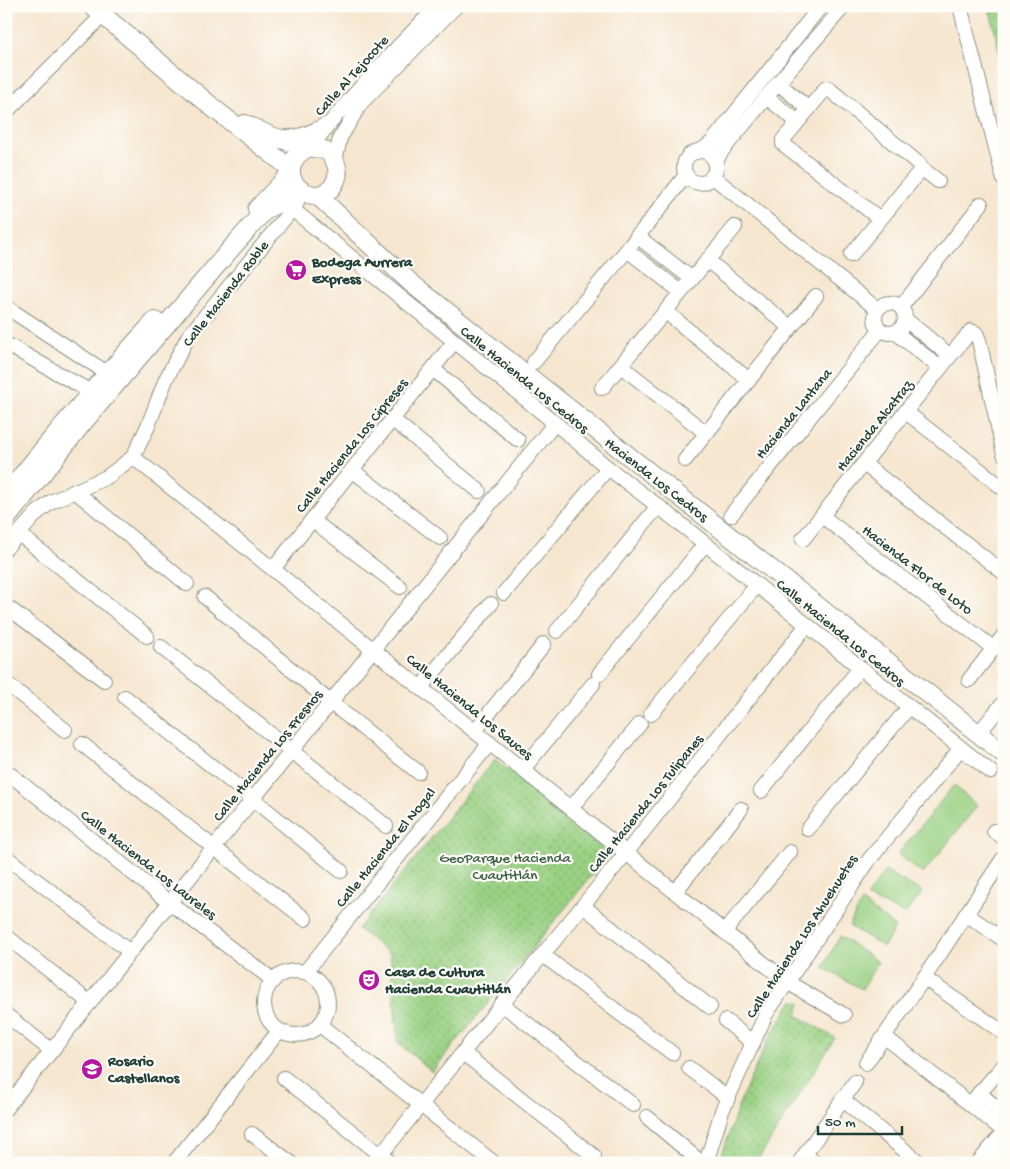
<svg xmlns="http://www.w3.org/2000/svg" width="1010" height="1169" font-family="'Gochi Hand',sans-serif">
<defs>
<pattern id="park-dots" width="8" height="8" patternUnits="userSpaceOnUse" patternTransform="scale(1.25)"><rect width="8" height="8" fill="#99d082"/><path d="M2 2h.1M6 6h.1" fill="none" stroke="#7caa6b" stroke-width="1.8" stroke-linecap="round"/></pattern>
</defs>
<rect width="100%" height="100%" fill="#fdfcf7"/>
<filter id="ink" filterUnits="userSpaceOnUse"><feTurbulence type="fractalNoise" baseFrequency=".02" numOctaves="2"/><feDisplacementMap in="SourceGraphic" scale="10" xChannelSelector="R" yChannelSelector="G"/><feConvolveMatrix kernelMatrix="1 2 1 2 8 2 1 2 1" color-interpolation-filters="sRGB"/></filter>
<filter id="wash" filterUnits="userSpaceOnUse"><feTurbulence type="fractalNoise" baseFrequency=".0096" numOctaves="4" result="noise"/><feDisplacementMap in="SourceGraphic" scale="20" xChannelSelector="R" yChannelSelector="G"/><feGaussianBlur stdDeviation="1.12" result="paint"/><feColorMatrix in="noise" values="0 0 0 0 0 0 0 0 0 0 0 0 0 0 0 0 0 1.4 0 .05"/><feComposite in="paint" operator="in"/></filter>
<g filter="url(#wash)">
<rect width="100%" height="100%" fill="#f6e6cf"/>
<!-- green -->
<g fill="#99d082" stroke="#5c865b">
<path d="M954 785 977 806 923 874 898 854Z"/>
<path d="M885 871 923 892 905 914 866 897Z"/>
<path d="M862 902 895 927 884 947 849 926Z"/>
<path d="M840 936 878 962 862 989 823 968Z"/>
</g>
<!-- park -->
<g fill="url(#park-dots)" stroke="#5c865b">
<path d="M989 6H1004V50L1000 55Z"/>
<path d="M495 759 609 854 432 1072 398 1043 390 954 358 929Z"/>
<path d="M793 1000 801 1003 797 1015 835 1038 756 1163H719L741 1099 768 1040Z"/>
</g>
</g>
<g filter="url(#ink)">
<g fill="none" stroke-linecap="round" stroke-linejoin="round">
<!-- minor casing -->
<g stroke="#8a9282" stroke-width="16">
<g id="minor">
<path d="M960 6 1004 180"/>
<path d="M778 83 809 109"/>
<path d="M766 97 798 122"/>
<path d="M6 112 103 15"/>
<path d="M282 137C298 139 311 132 325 125"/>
<path d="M311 147C349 97 393 51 438 6"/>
<circle cx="700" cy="167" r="16"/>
<path d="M696 152 705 148 712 142 821 6"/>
<path d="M335 161 340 138 361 103 456 6"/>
<path d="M715 167 717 159 721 152 778 83 844 6"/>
<path d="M920 167 938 181"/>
<path d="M712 176 877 309"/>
<path d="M292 209 555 423 608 468 658 506 991 772"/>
<path d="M637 236 692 279"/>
<path d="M627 250 681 292"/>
<path d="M851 255 919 172 920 167 919 164 829 89 826 88 783 140V144L880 219"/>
<path d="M707 260 790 327"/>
<circle cx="890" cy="318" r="15"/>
<path d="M6 307 107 373"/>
<path d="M901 307 981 204"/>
<path d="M666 312 749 380"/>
<path d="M905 319 950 356"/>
<path d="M895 332 940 368"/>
<path d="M6 344 91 392"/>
<path d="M534 362 627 250 686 175"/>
<path d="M621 366 706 433"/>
<path d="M433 369 518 440"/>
<path d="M602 388 735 227"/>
<path d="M906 412 1004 489"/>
<path d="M392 419 479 491"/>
<path d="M133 457 787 982 844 1015"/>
<path d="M685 460 816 296"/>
<path d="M864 464 1004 573"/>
<path d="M352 470 440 538"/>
<path d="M75 491 187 584"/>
<path d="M731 515 880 330"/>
<path d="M822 516 993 648"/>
<path d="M312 520 400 587"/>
<path d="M19 534 147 636"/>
<path d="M803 539 950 356 971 331 976 333 979 340 1004 454"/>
<path d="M6 548 37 513 51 502 107 477 133 457 148 426 166 379 188 337 297 203"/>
<path d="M273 569 454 342"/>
<path d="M504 593 608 468"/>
<path d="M205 597 330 702 418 772"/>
<path d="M6 606 104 680"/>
<path d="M557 631 658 506"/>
<path d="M161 647 386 826"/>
<path d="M599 674 705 544"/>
<path d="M969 680 1004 635"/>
<path d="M6 683 65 730"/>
<path d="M421 687 491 604"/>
<path d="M125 697 253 799 341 871"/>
<path d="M651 714 757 585"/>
<path d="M475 731 544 644"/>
<path d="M978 734 1004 702"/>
<path d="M82 744 305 919"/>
<path d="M523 769 593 684"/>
<path d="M6 771 170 903 273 980"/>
<path d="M761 791 860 668"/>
<path d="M571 808 640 724"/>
<path d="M808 829 909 707"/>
<path d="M994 831 1004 838"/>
<path d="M6 857 130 952"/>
<path d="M675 892 741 809"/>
<path d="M583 906 710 1007"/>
<path d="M966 914 1004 940"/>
<path d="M725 931 790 852"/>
<path d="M6 936 90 1003"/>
<path d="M543 955 672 1053"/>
<circle cx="296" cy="1003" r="32"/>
<path d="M306 971 490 743"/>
<path d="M924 978 1004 1033"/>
<path d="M502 1004 633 1105"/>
<path d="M6 1015 52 1051"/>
<path d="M726 1021 753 1043"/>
<path d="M320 1025 494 1163"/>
<path d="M885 1037 1004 1131"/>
<path d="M463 1053 594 1156"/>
<path d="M866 1063 924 978 1004 857"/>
<path d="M689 1068 728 1098"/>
<path d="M284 1078 391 1163"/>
<path d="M979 1093 1004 1114"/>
<path d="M842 1099 920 1163"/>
<path d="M970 1104 1004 1065"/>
<path d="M6 1108 130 952 555 423"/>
<path d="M647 1117 702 1163"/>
<path d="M252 1134 291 1163"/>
<path d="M805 1154 815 1163"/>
<path d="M174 1163 279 1031"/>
<path d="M374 1163 502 1004 627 852 807 625"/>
<path d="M706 1163 722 1111 766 1014 869 860 961 748"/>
<path d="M799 1163 855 1082"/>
<path d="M978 1163 1004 1132"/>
<path d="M995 1163 1004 1152"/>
</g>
</g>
<!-- major casing -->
<g stroke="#8a9282" stroke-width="20">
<g id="major">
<path d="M92 6 217 111 291 169"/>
<path d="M245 124 271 136 308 147"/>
<path d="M324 150 308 147C304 150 299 153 296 157 275 185 323 213 336 180 340 171 336 162 331 155"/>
<path d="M317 195 411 283 1004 754"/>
<path d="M257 209 291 173"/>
<path d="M6 495C54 435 103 377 155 321"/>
<path d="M6 519 82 424 228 252 266 209 303 192"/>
</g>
</g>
<!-- minor -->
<use href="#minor" stroke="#fff" stroke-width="14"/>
<!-- major -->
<use href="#major" stroke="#fff" stroke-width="18"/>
</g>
</g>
<!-- icons -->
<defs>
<g id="supermarket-disc" transform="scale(1.125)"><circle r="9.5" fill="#b5179e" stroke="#fdfcf7"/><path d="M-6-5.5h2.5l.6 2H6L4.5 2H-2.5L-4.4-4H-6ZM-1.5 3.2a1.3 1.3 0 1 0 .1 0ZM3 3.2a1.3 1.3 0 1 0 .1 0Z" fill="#fff"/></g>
<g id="theatre-disc" transform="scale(1.125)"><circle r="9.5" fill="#b5179e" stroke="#fdfcf7"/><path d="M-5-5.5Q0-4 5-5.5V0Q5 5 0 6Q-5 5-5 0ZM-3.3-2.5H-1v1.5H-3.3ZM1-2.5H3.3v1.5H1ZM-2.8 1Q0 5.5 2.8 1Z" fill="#fff"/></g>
<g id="school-disc" transform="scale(1.125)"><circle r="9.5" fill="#b5179e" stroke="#fdfcf7"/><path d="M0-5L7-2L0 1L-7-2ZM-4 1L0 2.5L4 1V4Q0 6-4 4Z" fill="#fff"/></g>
</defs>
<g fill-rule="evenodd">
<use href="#supermarket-disc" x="296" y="270"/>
<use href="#theatre-disc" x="369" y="980"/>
<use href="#school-disc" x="92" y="1069"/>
</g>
<g text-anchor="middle" stroke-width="4.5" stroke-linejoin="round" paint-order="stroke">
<!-- street labels -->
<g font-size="15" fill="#1f3d34" stroke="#fdfcf7">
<text transform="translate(351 75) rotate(-48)" y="5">Calle Al Tejocote</text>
<text transform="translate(225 293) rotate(-52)" y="5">Calle Hacienda Roble</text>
<text transform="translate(525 379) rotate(39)" y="5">Calle Hacienda Los Cedros</text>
<text transform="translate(793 413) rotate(-51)" y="5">Hacienda Lantana</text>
<text transform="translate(874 425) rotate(-51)" y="5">Hacienda Alcatraz</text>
<text transform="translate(351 445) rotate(-51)" y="5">Calle Hacienda Los Cipreses</text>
<text transform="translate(657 479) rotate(38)" y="5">Hacienda Los Cedros</text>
<text transform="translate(918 569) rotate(38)" y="5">Hacienda Flor de Loto</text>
<text transform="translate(841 632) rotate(39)" y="5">Calle Hacienda Los Cedros</text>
<text transform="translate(470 706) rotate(39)" y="5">Calle Hacienda Los Sauces</text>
<text transform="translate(267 755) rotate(-51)" y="5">Calle Hacienda Los Fresnos</text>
<text transform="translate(645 803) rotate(-51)" y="5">Calle Hacienda Los Tulipanes</text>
<text transform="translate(385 847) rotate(-51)" y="5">Calle Hacienda El Nogal</text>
<text transform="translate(149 864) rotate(38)" y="5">Calle Hacienda Los Laureles</text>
<text transform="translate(801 936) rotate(-57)" y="5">Calle Hacienda Los Ahuehuetes</text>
</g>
<!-- poi labels -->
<g font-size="15" font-weight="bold" fill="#1f3d34" stroke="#fdfcf7" text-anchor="start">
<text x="312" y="266">Bodega Aurrera<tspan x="312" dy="17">Express</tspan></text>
<text x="385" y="976">Casa de Cultura<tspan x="385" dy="17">Hacienda Cuautitlán</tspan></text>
<text x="108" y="1065">Rosario<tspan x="108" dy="17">Castellanos</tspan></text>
</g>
<!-- park labels -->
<g font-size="15" fill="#3e6248" stroke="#fdfcf7">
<text x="505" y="862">GeoParque Hacienda<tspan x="505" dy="17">Cuautitlán</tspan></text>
</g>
</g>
<!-- margin -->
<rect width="1010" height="1169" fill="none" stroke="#fdfcf7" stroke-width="25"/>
<!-- scale -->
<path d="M818 1126v8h84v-8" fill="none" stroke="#1f3d34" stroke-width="2.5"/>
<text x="825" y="1126" font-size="15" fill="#1f3d34" stroke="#fdfcf7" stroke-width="4" paint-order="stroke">50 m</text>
</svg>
